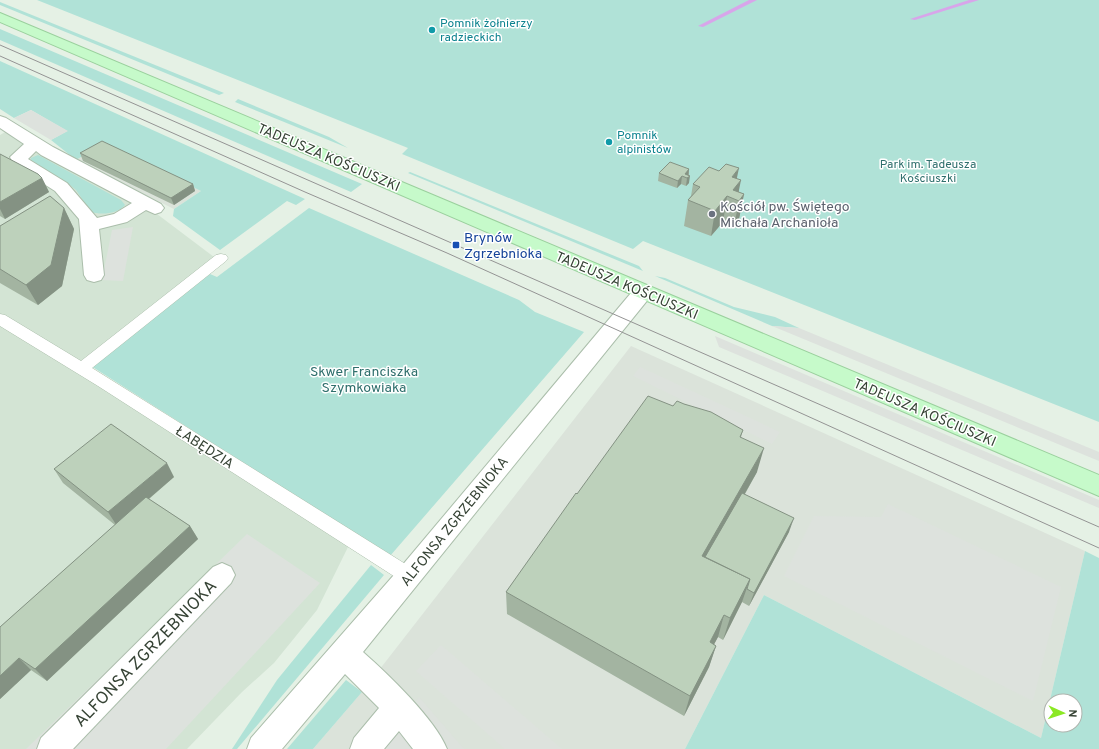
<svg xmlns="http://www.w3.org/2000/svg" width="1099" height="749" font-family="Overpass,sans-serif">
<rect width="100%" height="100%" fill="#e5f1e5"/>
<!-- residential -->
<path fill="#d3e4d4" d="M7 131 44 153 157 214 214 257 74 368 349 545 317 610 274 663 242 692 187 749H0V135Z"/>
<!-- industrial -->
<g fill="#dbe3da">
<path d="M103 144 201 191 174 209 76 160Z"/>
<path d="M631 346 1085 551 1041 738 764 595 685 749H313L362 692Z"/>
</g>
<!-- green -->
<g fill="#b0e2d7" fill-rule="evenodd">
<path d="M37 0H1099V422L643 241 633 249 402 154 408 148Z"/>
<path d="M0 2 224 93 219 95 0 5Z"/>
<path d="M0 29 362 184 351 192 330 183 0 40Z"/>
<path d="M0 61 305 199 296 205 287 201 220 250 173 216 174 209 201 191 103 144 76 160 51 140 67 131 31 110 14 118 0 109Z"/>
<path d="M238 99 329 137 348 148 235 102Z"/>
<path d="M38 155 121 200 125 205C118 214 101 215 91 212L76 190 70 185 31 160V158Z"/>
<path d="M410 172 639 266 643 271 408 173Z"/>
<path d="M309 208 519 300 535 312 584 332 390 556 91 366 210 274 217 277Z"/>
<path d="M655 276 665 278 734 307 775 317 799 328 772 326Z"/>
<path d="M1085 551 1099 558V749H685L764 595 1041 738ZM1051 701H1075V725H1051Z"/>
<path d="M371 565 384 575 237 749H232L277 680Z"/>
<path d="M346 680 362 692 313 749H287Z"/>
</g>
<!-- parking -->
<g fill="#dde2dd">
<path d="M31 110 68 131 51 140 14 118Z"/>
<path d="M133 227 123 281 102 280 112 230Z"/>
<path d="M772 326 799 328 1099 452V461Z"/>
<path d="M715 336 1099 500V508L719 347Z"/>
<path d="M640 367 780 432 772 444 633 376Z"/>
<path d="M888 504 1061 587 1033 701 784 576 814 516 881 517Z"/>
<path d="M247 534 320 583 166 749H26Z"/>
<path d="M441 645 562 749H505L416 671Z"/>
<path d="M419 697 464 749H377Z"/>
</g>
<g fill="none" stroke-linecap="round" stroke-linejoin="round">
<!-- stream -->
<g fill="#d8a5ea" fill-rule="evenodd">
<path d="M749 0H757L703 27 698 26Z"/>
<path d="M969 0H979L915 20 910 19Z"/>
</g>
<!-- lane casing -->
<g stroke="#abbeab" stroke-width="1">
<path id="lane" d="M221 254 226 255 228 258 226 261 92 368 415 570 418 576 415 582 409 584 403 582 98 386 0 326V314L5 315 81 361 216 255Z"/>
</g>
<!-- street casing -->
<g stroke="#abbeab" stroke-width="2">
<g id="street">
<path d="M0 116 6 118 53 147 161 204 164 208 161 212 155 214 146 210 127 222 99 229 104 275 101 280 94 282 87 280 84 275 79 219 55 191 14 165 10 157 24 144 0 128ZM36 151 41 155 132 203 114 214 97 218 67 183 28 159Z"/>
<path d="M643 285 650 287 653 292 650 297 363 652C388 674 435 719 447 749H413L399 731 384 749H350L354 738 379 708 345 674 282 749H247L251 738 400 568 636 287Z"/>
<path d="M222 563 231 567 235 575 231 583 73 749H37L41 738 213 567Z"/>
</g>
</g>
<!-- secondary casing -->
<g stroke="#9ad09d" stroke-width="2">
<path id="secondary" d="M0 13 1099 475V496L0 22Z"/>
</g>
<!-- lane -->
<use href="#lane" fill="#fff" fill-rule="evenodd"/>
<!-- street -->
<use href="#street" fill="#fff" fill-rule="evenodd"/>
<!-- secondary -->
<use href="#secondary" fill="#c6faca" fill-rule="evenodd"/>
<!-- tram -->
<g stroke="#949494" stroke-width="1">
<path d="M0 45 1099 527"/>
<path d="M0 56 305 192 447 253 1099 548"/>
</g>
</g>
<!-- wall -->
<g fill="#a3b4a1">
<path d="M80 153 193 184 195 191 174 205 83 161Z"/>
<path d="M0 154 42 178 49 192 5 219 0 216Z"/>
<path d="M689 169V183L686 186 681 184 677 188 658 181 659 173Z"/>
<path d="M737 179 739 192 744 194 739 219 734 226 723 222 711 236 684 226 688 200 691 196 693 184Z"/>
<path d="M64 208 74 229 62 286 38 305 0 283V226Z"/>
<path d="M684 404 743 430 741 437 757 472 745 494 789 532 749 606 742 602 723 640 718 637 714 644 716 646 709 667 684 716 507 614 506 592 577 494 673 406Z"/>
<path d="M54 469 174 477 149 499 190 526 198 539 47 681 31 670 0 699V627L115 525 63 483Z"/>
</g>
<!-- shaded-wall -->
<g fill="#849283">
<path d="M739 168 735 187 741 180 737 200 732 197V177Z"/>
<path d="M689 169 688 177 690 176 689 183 686 186 687 178 685 174Z"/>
<path d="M682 176 681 184 677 188 678 181Z"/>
<path d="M42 178 49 192 5 219 0 209V202Z"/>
<path d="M193 184 195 191 174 205 171 198Z"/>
<path d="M744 194 739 219 734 226 739 201Z"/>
<path d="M727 196 723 222 711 236 715 211Z"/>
<path d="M64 208 74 229 62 286 38 305 26 285Z"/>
<path d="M764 448 757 472 703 567 702 556Z"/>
<path d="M167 463 174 477 117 526 108 512Z"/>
<path d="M794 518 789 532 749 606 754 593Z"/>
<path d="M190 526 198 539 47 681 35 669Z"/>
<path d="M750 579 742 602 723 640 730 618Z"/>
<path d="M724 615 718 637 704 663 710 642Z"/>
<path d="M716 646 709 667 684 716 690 696Z"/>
<path d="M19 658 31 670 0 699V676Z"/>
</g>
<!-- building -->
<g fill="#bdd1bb" stroke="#849283">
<path d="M102 141 193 184 171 198 80 153Z"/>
<path d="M0 154 38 174 42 178 0 202Z"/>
<path d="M670 162 689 169 685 174 690 176 687 178 682 176 678 181 659 173Z"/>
<path d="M726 164 739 168 732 177 741 180 733 190 744 194 739 201 727 196 715 211 688 200 700 187 693 184 709 167 719 171Z"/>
<path d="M50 196 64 208 51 265 26 285 0 269V226Z"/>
<path d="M648 396 673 406 677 401 684 404 711 412 743 430 740 437 764 448 702 556 750 579 730 618 724 615 710 642 716 646 690 696 506 592 576 493 577 494Z"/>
<path d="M111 424 167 463 108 512 54 469Z"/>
<path d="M742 493 794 518 754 593 747 589 750 579 705 557Z"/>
<path d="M146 497 190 526 35 669 19 658 0 676V627Z"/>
</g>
<!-- markers -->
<g fill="#0f9aa8" stroke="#fff" stroke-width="1.5">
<circle cx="432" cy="30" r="4"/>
<circle cx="609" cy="142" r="4"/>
</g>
<circle fill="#6b7280" stroke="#fff" stroke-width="1.5" cx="712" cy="214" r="4"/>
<rect fill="#1a4fb4" stroke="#fff" stroke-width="1.5" x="452" y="241" width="8" height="8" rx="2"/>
<g text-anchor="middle" stroke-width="3" stroke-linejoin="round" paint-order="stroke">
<!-- far-culture labels -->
<g font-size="12" fill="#0d838f" stroke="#fff" text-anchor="start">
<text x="440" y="27">Pomnik żołnierzy<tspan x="440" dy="14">radzieckich</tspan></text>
<text x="617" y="139">Pomnik<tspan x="617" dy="14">alpinistów</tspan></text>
</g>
<!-- far-park labels -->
<g font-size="12" fill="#2e6f6c" stroke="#fff">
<text x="928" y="168">Park im. Tadeusza<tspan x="928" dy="14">Kościuszki</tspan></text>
</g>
<!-- street labels -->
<g font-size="14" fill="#364335" stroke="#fff">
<text transform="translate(329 157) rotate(23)" y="5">TADEUSZA KOŚCIUSZKI</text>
<text transform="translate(627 285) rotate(23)" y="5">TADEUSZA KOŚCIUSZKI</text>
<text transform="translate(925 412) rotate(23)" y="5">TADEUSZA KOŚCIUSZKI</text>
<text transform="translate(205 447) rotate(33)" y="5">ŁABĘDZIA</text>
<text transform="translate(454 521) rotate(-51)" y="5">ALFONSA ZGRZEBNIOKA</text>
</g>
<!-- worship labels -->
<g font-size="14" fill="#5b616d" stroke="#fff" text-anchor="start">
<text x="720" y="211">Kościół pw. Świętego<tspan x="720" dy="16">Michała Archanioła</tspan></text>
</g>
<!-- transit labels -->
<g font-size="14" fill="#164399" stroke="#fff" text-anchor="start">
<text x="464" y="242">Brynów<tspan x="464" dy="16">Zgrzebnioka</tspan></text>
</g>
<!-- park labels -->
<g font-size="14" fill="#2e6f6c" stroke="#fff">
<text x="364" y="376">Skwer Franciszka<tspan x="364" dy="16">Szymkowiaka</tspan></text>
</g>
<!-- near-street labels -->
<g font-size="17" fill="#364335" stroke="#fff">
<text transform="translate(145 653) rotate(-46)" y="6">ALFONSA ZGRZEBNIOKA</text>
</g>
</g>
<!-- north arrow -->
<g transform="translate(1063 713) rotate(93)"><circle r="19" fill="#ffffff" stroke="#afb4ae"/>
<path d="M0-3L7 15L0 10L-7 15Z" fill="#8be824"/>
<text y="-6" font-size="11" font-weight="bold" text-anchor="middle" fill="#364335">N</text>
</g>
</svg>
